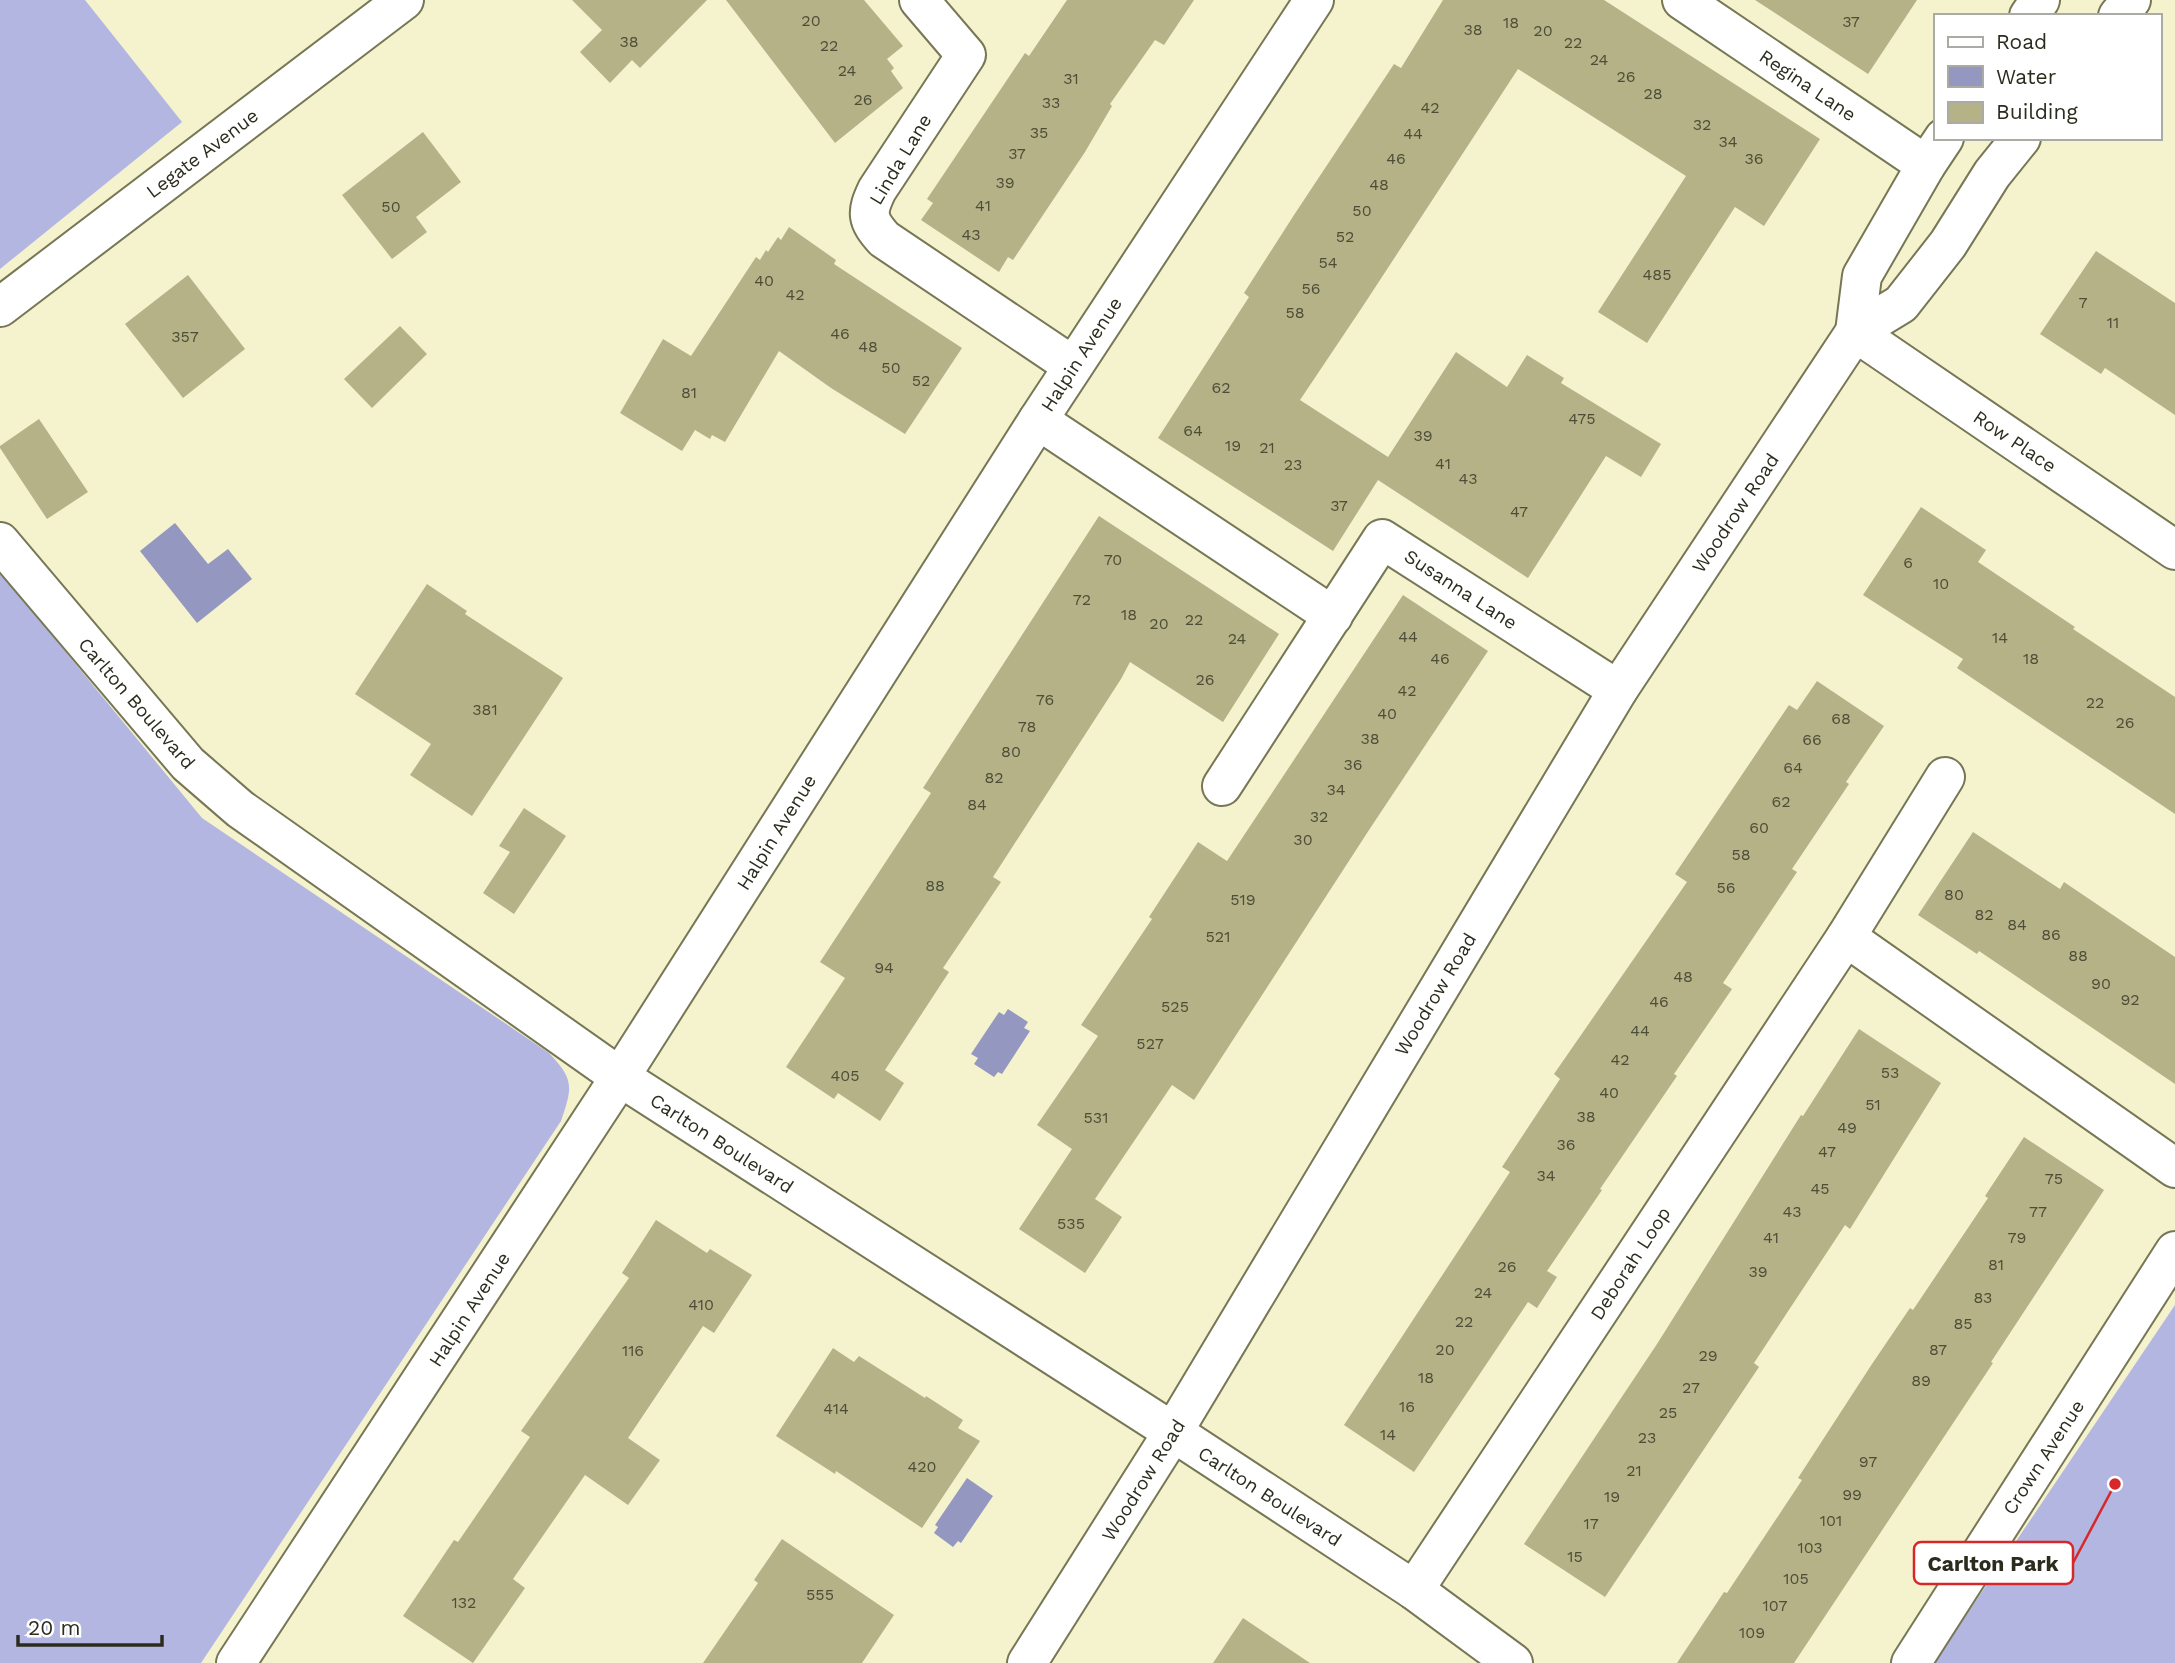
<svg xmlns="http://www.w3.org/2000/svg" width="2175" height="1663" font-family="'Work Sans',sans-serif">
<rect width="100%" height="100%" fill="#f4f3ce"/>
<!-- forest -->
<g fill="#b3b6e1">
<path d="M0 0H85L182 122 0 269Z"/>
<path d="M0 572 202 818 549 1053C575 1080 572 1088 561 1121L201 1663H0Z"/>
<path d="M2175 1305V1663H1934Z"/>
</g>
<!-- water -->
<g fill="#9497c0">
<path d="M175 523 208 564 228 549 252 579 197 623 140 551Z"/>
<path d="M1008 1009 1028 1022 1024 1028 1030 1031 1002 1074 998 1072 994 1077 974 1064 978 1058 971 1054 999 1012 1004 1015Z"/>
<path d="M967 1478 993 1496 961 1543 958 1541 953 1547 934 1533 938 1527 935 1525Z"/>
</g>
<!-- building -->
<g fill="#b4b286">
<path d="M572 0H707L640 68 632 60 610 83 580 52 602 30Z"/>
<path d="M726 0H864L903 46 887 59 894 68 891 71 903 88 835 143Z"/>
<path d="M1067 0H1194L1164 45 1155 40 1110 104 1112 106 1085 152 1013 260 1008 257 999 272 921 220 933 203 927 199 1025 53 1029 56Z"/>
<path d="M1443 0H1604L1820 139 1764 226 1735 207 1647 343 1598 312 1686 176 1518 69 1363 306 1300 400 1388 457 1456 352 1507 387 1527 355 1564 378 1561 383 1661 444 1641 477 1606 456 1528 578 1378 480 1333 551 1158 438 1249 297 1244 293 1294 215 1394 64 1401 68Z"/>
<path d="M1755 0H1917L1868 74Z"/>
<path d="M423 132 461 182 416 217 427 232 392 259 342 195Z"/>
<path d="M789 227 836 260 834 264 962 348 905 434 831 388 779 351 725 442 712 435 710 439 695 430 682 451 620 413 663 339 691 356 756 257 760 260 766 250 768 252 778 237 781 240Z"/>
<path d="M2096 251 2175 303V415L2105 368 2101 374 2040 334Z"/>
<path d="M188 275 245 349 183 398 125 324Z"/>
<path d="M400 326 427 354 372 408 344 379Z"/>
<path d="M39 419 88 492 47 519 0 448V446Z"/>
<path d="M1921 507 1986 550 1978 562 2075 627 2073 629 2175 697V814L1957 668 1963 659 1863 595Z"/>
<path d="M1099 516 1279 634 1223 722 1130 662 1121 679 993 877 1001 882 943 968 949 972 885 1070 904 1083 880 1121 838 1093 834 1099 786 1067 845 978 820 962 931 793 923 788Z"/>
<path d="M427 584 467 611 465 614 563 678 472 816 410 775 431 744 355 694Z"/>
<path d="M1403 595 1488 651 1369 830 1194 1100 1172 1085 1095 1199 1122 1217 1085 1273 1019 1229 1072 1149 1037 1125 1098 1036 1081 1025 1152 919 1149 917 1198 842 1227 861Z"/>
<path d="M1817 681 1884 726 1846 782 1849 784 1792 869 1797 872 1723 983 1732 989 1674 1074 1677 1076 1600 1189 1602 1190 1547 1271 1557 1277 1537 1308 1528 1302 1414 1472 1344 1425 1510 1172 1502 1167 1560 1079 1554 1074 1687 882 1675 874 1789 705 1797 710Z"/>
<path d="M524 808 566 836 514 914 483 893 510 852 499 846Z"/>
<path d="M1973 832 2060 889 2064 882 2175 957V1084L1979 951 1977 954 1918 915Z"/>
<path d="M1859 1029 1941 1083 1850 1229 1845 1225 1754 1363 1759 1367 1605 1597 1524 1544 1657 1344 1801 1115 1803 1116Z"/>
<path d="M2024 1137 2104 1190 1991 1362 1993 1363 1794 1663H1677L1724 1592 1727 1593 1802 1480 1798 1478 1872 1364 1910 1308 1913 1310 1988 1198 1985 1196Z"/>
<path d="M656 1220 707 1253 710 1249 752 1275 714 1333 703 1326 628 1438 660 1460 628 1505 585 1475 513 1579 525 1588 473 1663 403 1616 454 1540 458 1542 530 1437 521 1431 629 1278 622 1273Z"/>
<path d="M833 1348 854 1362 859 1356 925 1398 926 1396 963 1420 958 1428 980 1441 922 1528 836 1471 835 1474 776 1436Z"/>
<path d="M782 1539 894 1615 862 1663H703L758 1583 754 1580Z"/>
<path d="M1243 1618 1310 1663H1213Z"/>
</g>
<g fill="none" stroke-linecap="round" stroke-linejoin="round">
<!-- minor casing -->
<g stroke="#777655" stroke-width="42">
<g id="minor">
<path d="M919 0 966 55 877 190C866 213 867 220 884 239L1073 366"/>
<path d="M1682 0 1926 165"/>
<path d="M0 307 404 0"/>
<path d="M1855 332 2175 550"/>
<path d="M1038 420 1333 616"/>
<path d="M0 542 188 764 240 809 620 1077 1173 1432 1414 1590 1513 1663"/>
<path d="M1222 786 1382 539 1618 690"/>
<path d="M1846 937 2175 1168"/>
<path d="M1414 1590 1846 937 1945 777"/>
<path d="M236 1663 620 1077 1038 420 1314 0"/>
<path d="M1911 1663 2175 1251"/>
</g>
</g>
<!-- tertiary casing -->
<g stroke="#777655" stroke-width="42">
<g id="tertiary">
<path d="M2029 16 2040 0"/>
<path d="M2118 16 2131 0"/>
<path d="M1855 332 1862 276 1926 165 1944 138"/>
<path d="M1027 1663 1173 1432 1618 690 1855 332 1901 304 1948 244 1992 174 2021 138"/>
</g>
</g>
<!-- minor -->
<use href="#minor" stroke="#fff" stroke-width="38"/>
<!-- tertiary -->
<use href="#tertiary" stroke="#fff" stroke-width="38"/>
</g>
<g text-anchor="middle" stroke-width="5" stroke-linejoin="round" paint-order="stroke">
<!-- number labels -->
<g font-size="16" fill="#4e4e38">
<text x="811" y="26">20</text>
<text x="1851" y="27">37</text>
<text x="1511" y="28">18</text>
<text x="1473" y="35">38</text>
<text x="1543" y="36">20</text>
<text x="629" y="47">38</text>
<text x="1573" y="48">22</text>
<text x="829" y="51">22</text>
<text x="1599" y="65">24</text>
<text x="847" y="76">24</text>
<text x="1626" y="82">26</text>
<text x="1071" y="84">31</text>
<text x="1653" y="99">28</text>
<text x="863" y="105">26</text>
<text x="1051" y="108">33</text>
<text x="1430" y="113">42</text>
<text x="1702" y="130">32</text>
<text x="1039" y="138">35</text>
<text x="1413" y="139">44</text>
<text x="1728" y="147">34</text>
<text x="1017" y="159">37</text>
<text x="1396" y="164">46</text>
<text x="1754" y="164">36</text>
<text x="1005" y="188">39</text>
<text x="1379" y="190">48</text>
<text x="983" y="211">41</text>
<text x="391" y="212">50</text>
<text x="1362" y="216">50</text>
<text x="971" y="240">43</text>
<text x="1345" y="242">52</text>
<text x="1328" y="268">54</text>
<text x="1657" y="280">485</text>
<text x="764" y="286">40</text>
<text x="1311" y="294">56</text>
<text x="795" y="300">42</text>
<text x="2083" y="308">7</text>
<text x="1295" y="318">58</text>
<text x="2113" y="328">11</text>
<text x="840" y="339">46</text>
<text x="185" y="342">357</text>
<text x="868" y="352">48</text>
<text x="891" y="373">50</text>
<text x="921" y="386">52</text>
<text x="1221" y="393">62</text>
<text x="689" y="398">81</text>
<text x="1582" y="424">475</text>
<text x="1193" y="436">64</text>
<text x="1423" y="441">39</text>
<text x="1233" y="451">19</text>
<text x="1267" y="453">21</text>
<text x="1443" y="469">41</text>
<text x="1293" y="470">23</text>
<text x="1468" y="484">43</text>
<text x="1339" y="511">37</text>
<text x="1519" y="517">47</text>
<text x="1113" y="565">70</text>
<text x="1908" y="568">6</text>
<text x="1941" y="589">10</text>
<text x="1082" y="605">72</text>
<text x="1129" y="620">18</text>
<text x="1194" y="625">22</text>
<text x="1159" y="629">20</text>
<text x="1408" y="642">44</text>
<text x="2000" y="643">14</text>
<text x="1237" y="644">24</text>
<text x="1440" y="664">46</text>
<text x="2031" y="664">18</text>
<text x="1205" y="685">26</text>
<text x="1407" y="696">42</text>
<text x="1045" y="705">76</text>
<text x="2095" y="708">22</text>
<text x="485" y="715">381</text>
<text x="1387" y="719">40</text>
<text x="1841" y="724">68</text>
<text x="2125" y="728">26</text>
<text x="1027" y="732">78</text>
<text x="1370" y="744">38</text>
<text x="1812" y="745">66</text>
<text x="1011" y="757">80</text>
<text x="1353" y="770">36</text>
<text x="1793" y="773">64</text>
<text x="994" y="783">82</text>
<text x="1336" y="795">34</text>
<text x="1781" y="807">62</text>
<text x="977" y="810">84</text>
<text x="1319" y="822">32</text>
<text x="1759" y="833">60</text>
<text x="1303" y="845">30</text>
<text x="1741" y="860">58</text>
<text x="935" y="891">88</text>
<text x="1726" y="893">56</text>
<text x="1954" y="900">80</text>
<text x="1243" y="905">519</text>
<text x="1984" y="920">82</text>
<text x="2017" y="930">84</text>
<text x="2051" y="940">86</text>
<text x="1218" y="942">521</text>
<text x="2078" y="961">88</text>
<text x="884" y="973">94</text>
<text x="1683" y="982">48</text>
<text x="2101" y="989">90</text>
<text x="2130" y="1005">92</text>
<text x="1659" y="1007">46</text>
<text x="1175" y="1012">525</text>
<text x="1640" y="1036">44</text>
<text x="1150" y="1049">527</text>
<text x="1620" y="1065">42</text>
<text x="1890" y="1078">53</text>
<text x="845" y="1081">405</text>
<text x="1609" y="1098">40</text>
<text x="1873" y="1110">51</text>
<text x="1586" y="1122">38</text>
<text x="1096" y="1123">531</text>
<text x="1847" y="1133">49</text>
<text x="1566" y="1150">36</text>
<text x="1827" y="1157">47</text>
<text x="1546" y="1181">34</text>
<text x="2054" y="1184">75</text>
<text x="1820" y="1194">45</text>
<text x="1792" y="1217">43</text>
<text x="2038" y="1217">77</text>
<text x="1071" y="1229">535</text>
<text x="1771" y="1243">41</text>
<text x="2017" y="1243">79</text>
<text x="1996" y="1270">81</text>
<text x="1507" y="1272">26</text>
<text x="1758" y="1277">39</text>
<text x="1483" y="1298">24</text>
<text x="1983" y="1303">83</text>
<text x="701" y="1310">410</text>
<text x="1464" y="1327">22</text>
<text x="1963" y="1329">85</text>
<text x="1445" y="1355">20</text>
<text x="1938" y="1355">87</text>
<text x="633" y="1356">116</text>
<text x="1708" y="1361">29</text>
<text x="1426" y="1383">18</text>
<text x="1921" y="1386">89</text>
<text x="1691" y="1393">27</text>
<text x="1407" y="1412">16</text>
<text x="836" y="1414">414</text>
<text x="1668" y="1418">25</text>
<text x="1388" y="1440">14</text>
<text x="1647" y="1443">23</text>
<text x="1868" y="1467">97</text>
<text x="922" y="1472">420</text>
<text x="1634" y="1476">21</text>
<text x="1852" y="1500">99</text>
<text x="1612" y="1502">19</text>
<text x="1831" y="1526">101</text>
<text x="1591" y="1529">17</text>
<text x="1810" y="1553">103</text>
<text x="1575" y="1562">15</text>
<text x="1796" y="1584">105</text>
<text x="820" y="1600">555</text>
<text x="464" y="1608">132</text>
<text x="1775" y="1611">107</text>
<text x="1752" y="1638">109</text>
</g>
<!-- street labels -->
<g font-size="19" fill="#2c2c1e" stroke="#fff">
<text transform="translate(1808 85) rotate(34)" y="7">Regina Lane</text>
<text transform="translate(202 153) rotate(-37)" y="7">Legate Avenue</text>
<text transform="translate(900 159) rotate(-59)" y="7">Linda Lane</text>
<text transform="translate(1081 354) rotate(-57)" y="7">Halpin Avenue</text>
<text transform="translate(2015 441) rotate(34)" y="7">Row Place</text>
<text transform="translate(1735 513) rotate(-56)" y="7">Woodrow Road</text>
<text transform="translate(1461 589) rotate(33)" y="7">Susanna Lane</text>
<text transform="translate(137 703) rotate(49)" y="7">Carlton Boulevard</text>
<text transform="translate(776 832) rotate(-58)" y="7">Halpin Avenue</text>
<text transform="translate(1435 994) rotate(-59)" y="7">Woodrow Road</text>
<text transform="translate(722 1143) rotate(33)" y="7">Carlton Boulevard</text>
<text transform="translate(1630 1263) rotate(-57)" y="7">Deborah Loop</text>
<text transform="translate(469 1309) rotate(-57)" y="7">Halpin Avenue</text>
<text transform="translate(2043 1457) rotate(-57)" y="7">Crown Avenue</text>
<text transform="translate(1143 1480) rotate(-58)" y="7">Woodrow Road</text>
<text transform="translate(1270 1496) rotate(33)" y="7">Carlton Boulevard</text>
</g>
</g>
<!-- callouts -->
<path fill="none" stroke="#d62828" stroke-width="2.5" d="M2115 1484L2073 1563"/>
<circle fill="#d62828" stroke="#fff" stroke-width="2.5" cx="2115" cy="1484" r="7"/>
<rect fill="#fff" stroke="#d62828" stroke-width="2.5" x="1914" y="1542" width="159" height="42" rx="7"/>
<g font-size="21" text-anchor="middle" font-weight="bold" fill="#2c2c1e">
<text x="1993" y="1571">Carlton Park</text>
</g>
<!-- legend -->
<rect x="1934" y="14" width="228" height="126" fill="#ffffff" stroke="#ababa5" stroke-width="2"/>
<rect x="1948" y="37" width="35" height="10" fill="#ffffff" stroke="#ababa5" stroke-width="2"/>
<text x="1996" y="49" font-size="21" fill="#2c2c1e">Road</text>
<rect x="1948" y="66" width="35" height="21" fill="#9497c0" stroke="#ababa5" stroke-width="2"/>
<text x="1996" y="84" font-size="21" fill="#2c2c1e">Water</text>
<rect x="1948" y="102" width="35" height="21" fill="#b4b286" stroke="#ababa5" stroke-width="2"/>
<text x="1996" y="119" font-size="21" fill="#2c2c1e">Building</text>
<!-- scale -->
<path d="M18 1635v10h144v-10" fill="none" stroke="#2c2c1e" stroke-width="3.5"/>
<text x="28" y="1635" font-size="21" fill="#2c2c1e" stroke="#ffffff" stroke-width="5" paint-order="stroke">20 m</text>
</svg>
